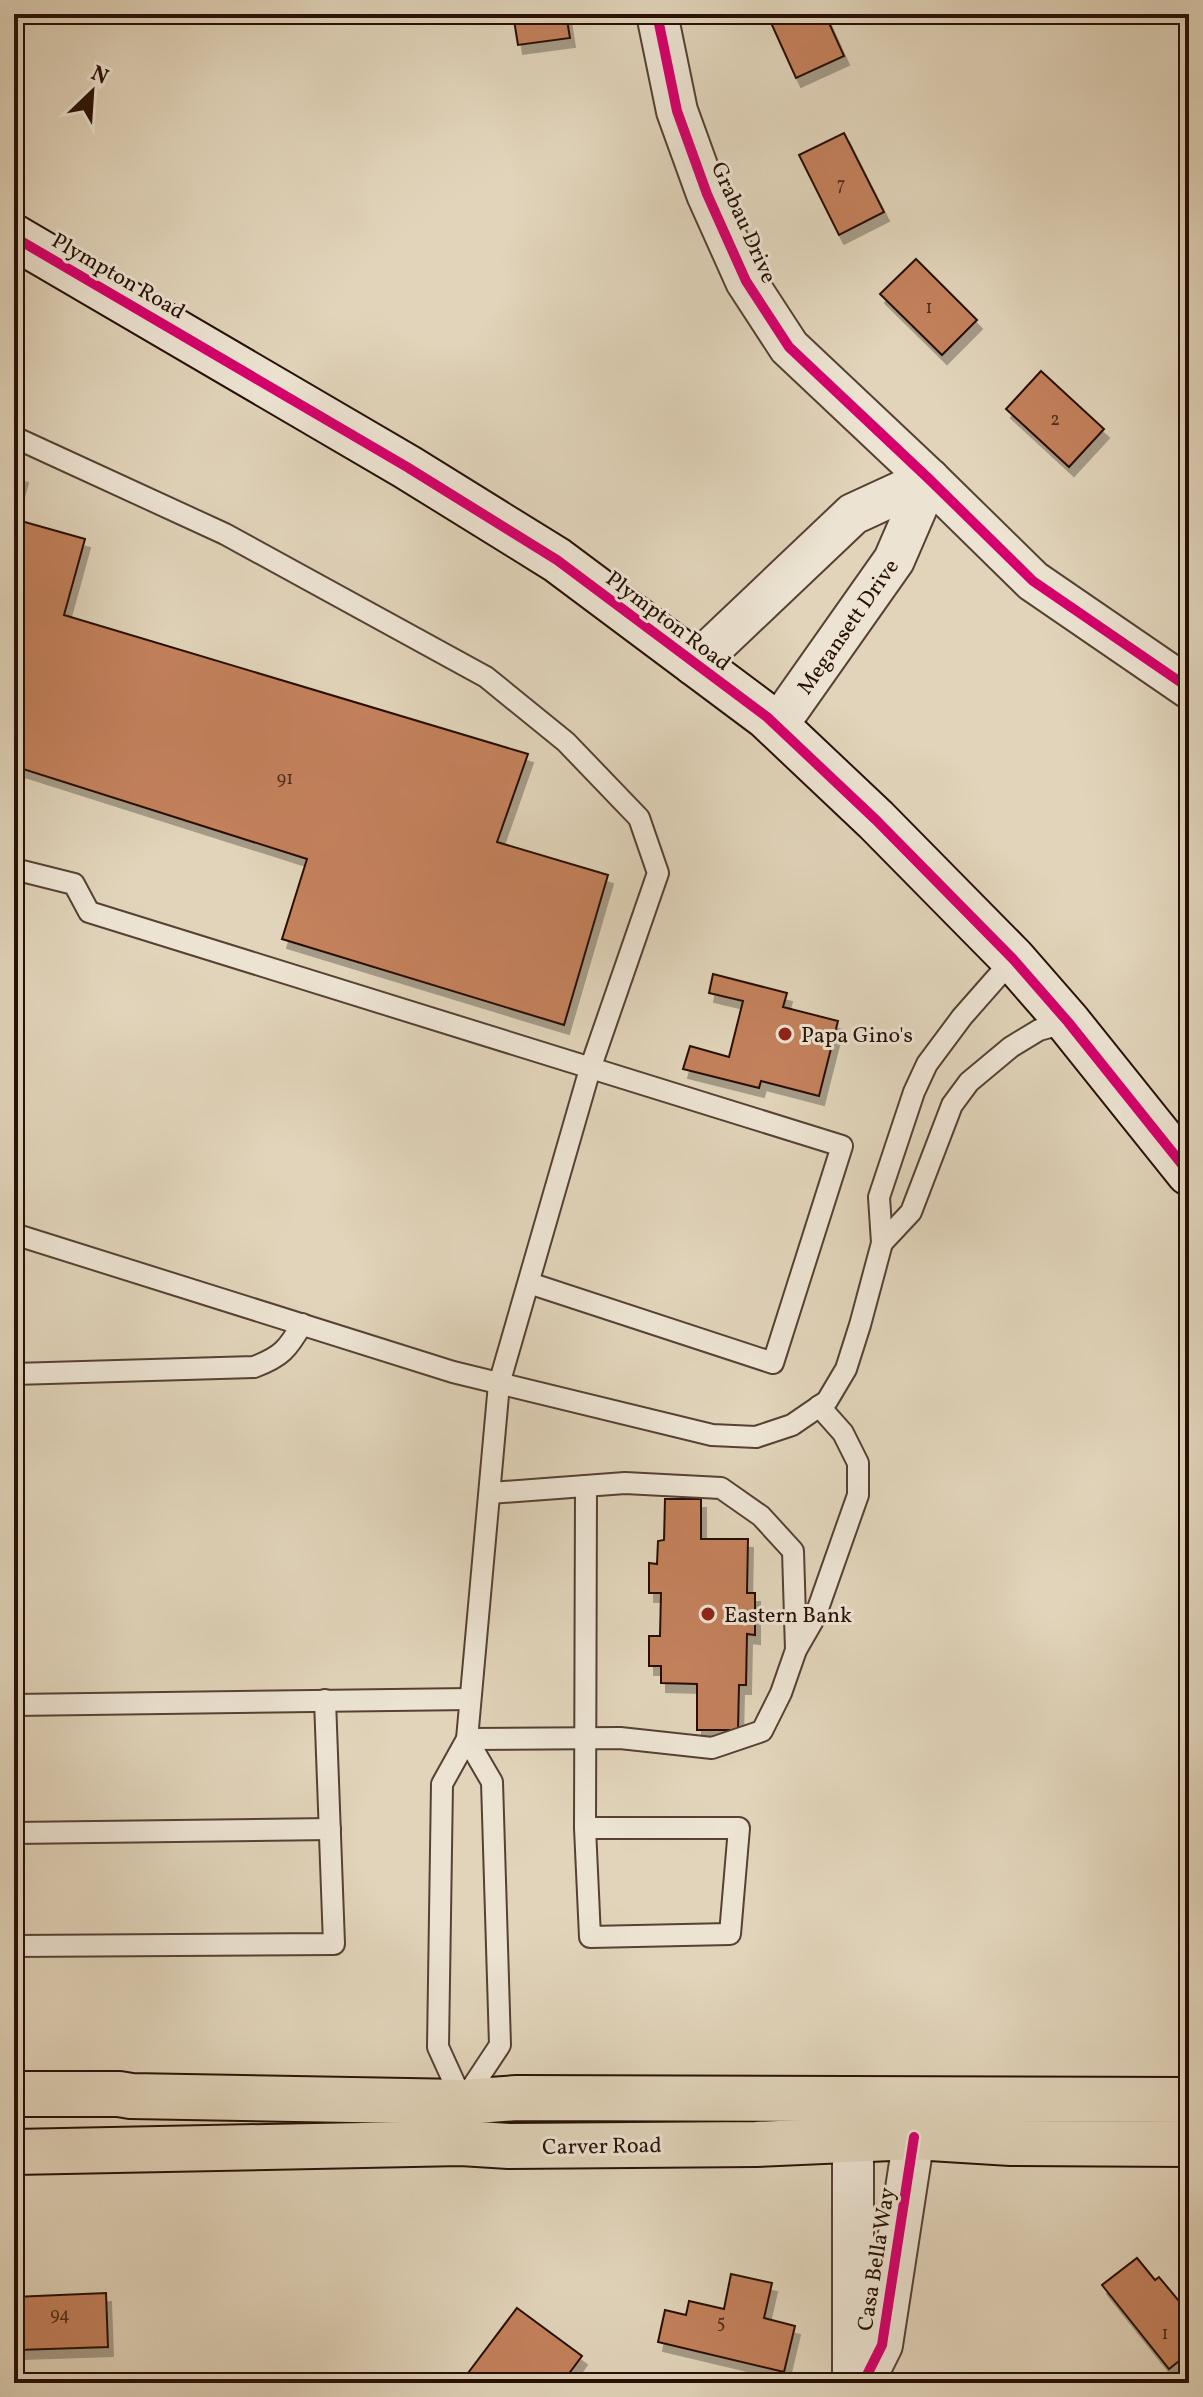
<svg xmlns="http://www.w3.org/2000/svg" width="1203" height="2397" font-family="Vollkorn,serif">
<defs>
<filter id="shadow"><feDropShadow dx="5" dy="9" stdDeviation="0" flood-color="#0004"/></filter>
</defs>
<rect width="100%" height="100%" fill="#e1d4ba"/>
<filter id="stains"><feTurbulence type="fractalNoise" baseFrequency=".0025" numOctaves="4"/><feColorMatrix values="0 0 0 0 .2 0 0 0 0 .09 0 0 0 0 .02 0 0 0 .5 -.17"/></filter>
<radialGradient id="worn" r=".72"><stop offset=".6" stop-color="#630" stop-opacity="0"/><stop offset="1" stop-color="#630" stop-opacity=".3"/></radialGradient>
<!-- building -->
<g fill="#c3815b" stroke="#281006" stroke-width="2" filter="url(#shadow)">
<path d="M513 14H566L570 38 518 45Z"/>
<path d="M767 14H825L844 56 796 78Z"/>
<path d="M844 133 884 212 839 235 799 155Z"/>
<path d="M916 259 977 320 942 355 880 294Z"/>
<path d="M1041 371 1104 429 1069 467 1006 409Z"/>
<path d="M14 472 23 474 14 507Z"/>
<path d="M14 519 85 539 64 615 528 754 497 842 608 875 564 1025 282 939 307 859 20 768 14 788Z"/>
<path d="M713 974 787 993 783 1007 838 1021 819 1096 761 1081 759 1088 683 1069 690 1046 729 1057 743 1001 709 993Z"/>
<path d="M665 1499H701V1539H748L747 1593H755V1635L747 1634 746 1685H739L738 1730H697V1684L661 1683V1666H649V1636H660L661 1593H649V1563L657 1564 658 1541 664 1540Z"/>
<path d="M1137 2258 1155 2280 1159 2277 1189 2313V2353L1169 2369 1102 2285Z"/>
<path d="M731 2274 772 2283 764 2318 795 2326 784 2372 658 2342 665 2310 686 2315 689 2301 724 2309Z"/>
<path d="M106 2293 108 2347 18 2350 17 2332H14V2297Z"/>
<path d="M517 2308 582 2356 562 2383H481L468 2373Z"/>
<path d="M283 2375V2383H234V2376Z"/>
<path d="M680 2375 712 2383H678Z"/>
</g>
<g fill="none" stroke-linecap="round" stroke-linejoin="round">
<!-- lane casing -->
<g stroke="#564133" stroke-width="24">
<g id="lane">
<path d="M14 437 225 534 486 677 566 742 639 818 658 873 590 1069 499 1384 467 1739 442 1784 438 2047 463 2102"/>
<path d="M14 869 74 884 89 912 842 1146 773 1363 529 1283"/>
<path d="M14 1234 453 1372 712 1435 756 1437 792 1425 827 1401 846 1369 860 1325 882 1243 879 1197 914 1092 927 1064 962 1017 1013 959"/>
<path d="M882 1243 911 1212 952 1105 969 1082 1011 1047 1039 1030 1068 1022"/>
<path d="M14 1374 254 1367C281 1357 288 1349 302 1324"/>
<path d="M796 1650 815 1617 858 1495V1463L843 1433 819 1406"/>
<path d="M14 1705 470 1699"/>
<path d="M467 1739 620 1738 712 1748 762 1731 781 1693 796 1650 793 1551 761 1516 721 1488 625 1483 490 1493"/>
<path d="M585 1828H739L730 1934 590 1937 585 1828 586 1486"/>
<path d="M14 1833 330 1829"/>
<path d="M14 1946 334 1944 325 1700"/>
<path d="M463 2101 500 2045 492 1782 467 1739"/>
</g>
</g>
<!-- street casing -->
<g stroke="#564133" stroke-width="44">
<g id="street">
<path d="M657 14 677 111 707 194 746 281 789 347 929 479 1033 581 1189 688"/>
<path d="M694 665 853 514 929 479"/>
<path d="M777 726 894 560 929 479"/>
<path d="M853 2140V2383"/>
<path d="M863 2383 882 2345 914 2137"/>
</g>
</g>
<!-- secondary casing -->
<g stroke="#281006" stroke-width="48">
<path id="secondary" d="M14 237 407 467 557 560 767 717 876 820 1013 959 1068 1022 1189 1173"/>
</g>
<!-- highway casing -->
<g stroke="#281006" stroke-width="48">
<g id="highway">
<path d="M14 2094H119L131 2096 463 2102 517 2098 1189 2100"/>
<path d="M14 2152 461 2143 509 2146 756 2144 914 2137 1011 2143 1189 2144"/>
</g>
</g>
<!-- lane -->
<use href="#lane" stroke="#ece3d2" stroke-width="20"/>
<!-- street -->
<use href="#street" stroke="#ece3d2" stroke-width="40"/>
<!-- secondary -->
<use href="#secondary" stroke="#ece3d2" stroke-width="44"/>
<!-- highway -->
<use href="#highway" stroke="#e1d4ba" stroke-width="44"/>
<!-- cycleway casing -->
<g stroke="#ece3d2" stroke-width="15">
<g id="cycleway">
<path d="M657 14 677 111 707 194 746 281 789 347 929 479 1033 581 1189 688"/>
<path d="M14 237 407 467 557 560 767 717 876 820 1013 959 1068 1022 1189 1173"/>
<path d="M863 2383 882 2345 914 2137"/>
</g>
</g>
<!-- cycleway -->
<use href="#cycleway" stroke="#d6006c" stroke-width="10"/>
</g>
<!-- markers -->
<g fill="#8f2418" stroke="#ece3d2" stroke-width="3">
<circle cx="785" cy="1034" r="8"/>
<circle cx="708" cy="1614" r="8"/>
</g>
<g text-anchor="middle" stroke-width="6" stroke-linejoin="round" paint-order="stroke">
<!-- number labels -->
<g font-size="18" fill="#4f2c1b">
<text x="841" y="190">7</text>
<text x="929" y="313">1</text>
<text x="1055" y="425">2</text>
<text x="285" y="784">91</text>
<text x="60" y="2320">94</text>
<text x="721" y="2328">5</text>
<text x="1165" y="2339">1</text>
</g>
<!-- street labels -->
<g font-size="22" fill="#281006" stroke="#ece3d2">
<text transform="translate(745 222) rotate(66)" y="8">Grabau Drive</text>
<text transform="translate(119 275) rotate(30)" y="8">Plympton Road</text>
<text transform="translate(669 620) rotate(37)" y="8">Plympton Road</text>
<text transform="translate(847 626) rotate(-55)" y="8">Megansett Drive</text>
<text transform="translate(602 2145) rotate(-1)" y="8">Carver Road</text>
<text transform="translate(875 2259) rotate(-81)" y="8">Casa Bella Way</text>
</g>
<!-- poi labels -->
<g font-size="22" fill="#281006" stroke="#ece3d2" text-anchor="start">
<text x="801" y="1042">Papa Gino's</text>
<text x="724" y="1622">Eastern Bank</text>
</g>
</g>
<!-- margin -->
<rect width="1203" height="2397" fill="none" stroke="#e1d4ba" stroke-width="48"/>
<rect x="16" y="16" width="1171" height="2365" fill="none" stroke="#281006" stroke-width="4"/>
<rect x="24" y="24" width="1155" height="2349" fill="none" stroke="#281006" stroke-width="2"/>
<!-- north arrow -->
<g transform="translate(92 92) rotate(25)" stroke="#ece3d2" stroke-width="6" paint-order="stroke">
<path d="M0-6L14 30L0 20L-14 30Z" fill="#281006"/>
<text y="-12" font-size="22" font-weight="bold" text-anchor="middle" fill="#281006">N</text>
</g>
<rect width="100%" height="100%" filter="url(#stains)"/>
<rect width="100%" height="100%" fill="url(#worn)"/>
</svg>
